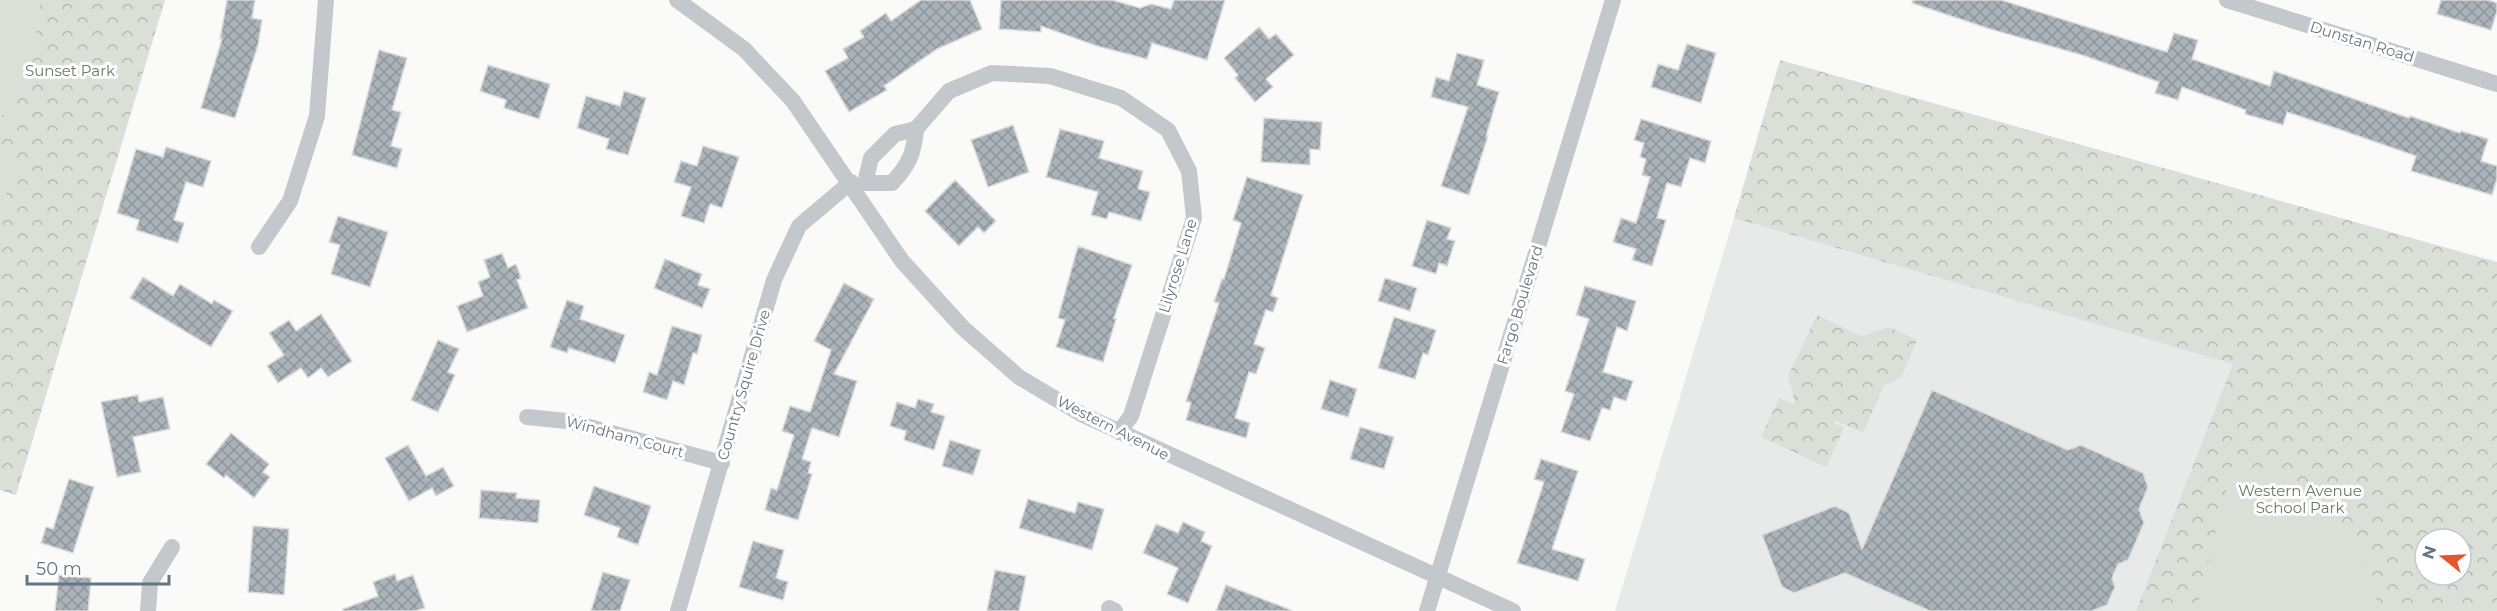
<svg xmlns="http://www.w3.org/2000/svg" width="2497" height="611" font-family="Montserrat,sans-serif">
<defs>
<pattern id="forest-crowns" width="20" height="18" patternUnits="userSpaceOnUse" patternTransform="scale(1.5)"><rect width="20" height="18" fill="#dadfd7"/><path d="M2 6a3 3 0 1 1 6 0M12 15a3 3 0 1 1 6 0" fill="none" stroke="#b4b9b4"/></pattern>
<pattern id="building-cross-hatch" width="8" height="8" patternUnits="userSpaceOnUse" patternTransform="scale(1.5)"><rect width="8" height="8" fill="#aab3b9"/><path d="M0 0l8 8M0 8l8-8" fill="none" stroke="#8e969c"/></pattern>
</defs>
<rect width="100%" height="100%" fill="#fafaf8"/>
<!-- built -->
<path fill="#e8e9e9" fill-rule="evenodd" d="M1734 218 2497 441V611H1615ZM2425 539H2461V575H2425Z"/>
<!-- forest -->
<g fill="url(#forest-crowns)" fill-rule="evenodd">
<path d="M0 0H165L16 495 0 490Z"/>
<path d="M1780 60 2497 262V611H2136L2233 364 1734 218ZM2425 539H2461V575H2425Z"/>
<path d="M1817 315 1861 336 1890 327 1917 340 1901 378 1884 385 1863 433 1835 420 1834 423 1844 428 1826 467 1761 437 1779 398 1794 405 1795 402 1788 376Z"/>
</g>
<!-- garden -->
<g fill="#dadfd7">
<path d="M0 0H40V20L13 118 0 114Z"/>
<path d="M0 152 17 158 0 214Z"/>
<path d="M2232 466 2292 477 2332 510 2363 548 2377 588 2376 611H2196Z"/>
</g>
<!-- building -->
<g fill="url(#building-cross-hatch)" stroke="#dcdcda" stroke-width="1.5">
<path d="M227 0H255L252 18 262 20 258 45 235 118 201 108 222 39H220Z"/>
<path d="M921 0H970L982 29 937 49 884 86 887 90 849 112 825 71 848 58 843 49 864 37 860 31 886 13 891 21Z"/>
<path d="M1001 0H1112L1140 8 1151 4 1171 9 1174 0H1225L1207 60 1152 43 1147 59 1097 46 1041 26V32L999 29Z"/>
<path d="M1913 0H2001L2167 52 2174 33 2198 40 2192 59 2270 86 2274 71 2409 118 2410 116 2460 133 2461 131 2488 139 2481 161 2497 166V178L2492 195 2411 171 2416 156 2341 130 2287 112 2283 125 2245 114 2246 110 2182 87 2178 100 2155 93 2159 82 2082 55 1990 29 1912 3Z"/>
<path d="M2441 0H2488L2497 3V11L2491 30 2437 14Z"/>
<path d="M1259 27 1269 39 1276 34 1294 55 1266 79 1273 87 1255 102 1235 78 1238 75 1224 58Z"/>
<path d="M1687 44 1716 53 1701 103 1651 87 1658 64 1678 70Z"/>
<path d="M379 50 407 58 392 110 401 112 391 146 402 149 397 168 352 155Z"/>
<path d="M1457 53 1484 60 1477 85 1499 92 1486 136H1488L1469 195 1441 186 1468 107 1431 97 1436 77 1449 81Z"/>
<path d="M488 65 550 84 539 119 504 108 506 100 480 91Z"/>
<path d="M624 91 646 98 628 155 606 149 609 139 577 128 586 96 620 106Z"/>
<path d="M1264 118 1322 122 1320 150 1310 149V165L1261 162Z"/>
<path d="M1641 119 1711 141 1705 163 1690 158 1681 187 1667 183 1657 218 1666 220 1652 266 1632 260 1636 249 1613 242 1621 218 1636 223 1650 177 1642 175 1646 159 1640 157 1644 143 1634 140Z"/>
<path d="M1013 125 1029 172 988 187 971 140Z"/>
<path d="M1060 129 1104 141 1099 158 1143 171 1138 189 1150 192 1141 221 1109 212 1107 219 1091 215 1098 192 1046 177Z"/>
<path d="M703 146 739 157 722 208 710 204 704 223 681 216 691 187 674 182 681 161 697 166Z"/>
<path d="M166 147 211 161 203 187 186 182 174 220 184 223 178 243 136 230 139 220 117 213 136 149 163 157Z"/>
<path d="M1247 177 1303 195 1271 295 1278 298 1273 312 1266 310 1254 344 1265 348 1256 374 1249 372 1235 418 1250 423 1246 438 1186 420 1191 403 1186 401 1219 303 1214 302 1222 279H1224L1241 223 1233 220Z"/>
<path d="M955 180 996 221 984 233 978 227 959 246 925 211Z"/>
<path d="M338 216 388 232 370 287 331 274 340 245 329 242Z"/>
<path d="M1427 220 1451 228 1447 239 1455 241 1447 266 1439 263 1436 274 1412 266Z"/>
<path d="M1078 246 1132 265 1114 318 1116 319 1103 362 1056 347 1065 320 1058 318Z"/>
<path d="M502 253 508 268 516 264 521 278 517 280 528 308 467 332 457 306 483 296 478 282 490 277 484 260Z"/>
<path d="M665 259 702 274 698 285 710 289 702 308 654 288Z"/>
<path d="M143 277 173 296 180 284 212 304 214 300 233 311 211 347 130 298Z"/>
<path d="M1385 278 1417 288 1410 311 1378 301Z"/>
<path d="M844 283 874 299 834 374 857 381 839 437 812 428 802 459 811 462 808 473 812 474 798 520 765 510 771 488 777 490 794 435 782 431 790 406 810 412 831 350 814 341Z"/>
<path d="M1585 286 1636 301 1627 331 1617 327 1603 372 1633 381 1626 401 1614 397 1610 410 1602 408 1590 441 1561 432 1574 394 1565 391 1589 319 1576 315Z"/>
<path d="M567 300 584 306 580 319 625 335 615 363 569 348 567 353 550 347Z"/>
<path d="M321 314 352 361 328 377 321 368 308 378 301 368 278 383 267 366 284 355 269 333 289 320 296 331Z"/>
<path d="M1394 317 1436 330 1428 355 1423 353 1415 379 1378 368Z"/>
<path d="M672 326 702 335 697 354 693 353 684 385 673 381 667 400 643 392 649 372 657 375Z"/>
<path d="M438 340 459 349 448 372 455 375 438 412 411 400Z"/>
<path d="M1330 380 1357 389 1348 417 1321 409Z"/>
<path d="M1932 390 2068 450 2081 445 2143 473 2148 487 2139 509 2144 523 2128 560 2118 564 2112 578 2115 587 2107 605 2092 611H1930L1845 573 1794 593 1782 587 1762 535 1835 506 1849 513 1862 549Z"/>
<path d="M138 395 139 402 163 397 170 429 133 437 141 472 117 477 101 402Z"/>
<path d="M918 399 934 404 931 412 945 416 934 450 904 440 906 431 890 426 897 402 915 408Z"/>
<path d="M1360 427 1394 437 1384 469 1350 459Z"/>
<path d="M231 433 269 464 263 472 270 477 254 498 226 475 224 478 206 464Z"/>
<path d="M950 440 981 450 973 475 942 466Z"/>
<path d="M408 445 426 476 443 467 454 486 436 496 432 488 409 501 385 458Z"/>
<path d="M1541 459 1578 471 1552 549 1585 559 1578 581 1517 563 1544 482 1534 479Z"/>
<path d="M69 479 94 487 73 553 41 543 46 527 53 529Z"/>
<path d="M594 486 651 506 638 545 617 537 620 528 584 515Z"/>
<path d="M481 490 517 493 516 498 540 500 538 523 479 518Z"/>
<path d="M1028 499 1075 513 1078 502 1104 509 1092 550 1019 528Z"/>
<path d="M1183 522 1205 532 1201 541 1212 546 1188 603 1167 594 1178 568 1143 553 1156 524 1178 533Z"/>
<path d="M253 526 289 529 284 595 248 592Z"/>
<path d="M753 541 784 550 776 578 788 582 783 600 739 587Z"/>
<path d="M995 570 1026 576 1019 611H987Z"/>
<path d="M603 572 630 580 620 611H591Z"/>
<path d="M395 574 397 581 413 575 425 608 415 611H343V609L378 596 373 582Z"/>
<path d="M59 575 91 578 88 611H55Z"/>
<path d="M1226 585 1291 610V611H1216Z"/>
</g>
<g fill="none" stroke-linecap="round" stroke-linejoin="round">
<!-- minor -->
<g stroke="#c3c8cc" stroke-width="16">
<path d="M677 0 744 49 793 101 902 261 963 328 1019 377 1081 414 1513 611"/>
<path d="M2227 0 2497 84"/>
<path d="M916 129 949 91 992 73 1050 76 1121 98 1168 130 1189 171 1194 218 1131 416 1119 432"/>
<path d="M916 129C914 153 909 165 892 183H865L871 158 895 134Z"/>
<path d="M259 247 290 201 317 116 326 0"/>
<path d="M527 417 567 421 722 463"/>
<path d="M1109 608 1115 611"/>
<path d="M148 611 150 583 172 547"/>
<path d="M678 611 774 280 799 226 851 182"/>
<path d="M1427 611 1613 0"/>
</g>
</g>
<g text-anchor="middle" stroke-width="6" stroke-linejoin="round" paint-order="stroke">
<!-- street labels -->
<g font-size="15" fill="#657683" stroke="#fff">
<text transform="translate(2362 42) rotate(17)" y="5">Dunstan Road</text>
<text transform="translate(1178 266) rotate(-73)" y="5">Lilyrose Lane</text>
<text transform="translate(1520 305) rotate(-73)" y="5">Fargo Boulevard</text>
<text transform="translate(744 385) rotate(-74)" y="5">Country Squire Drive</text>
<text transform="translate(1113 428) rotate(27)" y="5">Western Avenue</text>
<text transform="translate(625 437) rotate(15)" y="5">Windham Court</text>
</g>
<!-- park labels -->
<g font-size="15" fill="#687a64" stroke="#fff">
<text x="70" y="76">Sunset Park</text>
<text x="2300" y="496">Western Avenue<tspan x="2300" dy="17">School Park</tspan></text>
</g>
</g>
<!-- north arrow -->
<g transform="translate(2443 557) rotate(288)"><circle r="28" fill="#ffffff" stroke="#c1c8cd" stroke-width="1.5"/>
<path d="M0-4.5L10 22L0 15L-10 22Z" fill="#e4572e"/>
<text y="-9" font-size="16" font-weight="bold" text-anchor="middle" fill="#657683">N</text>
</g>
<!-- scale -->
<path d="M27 575v9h142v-9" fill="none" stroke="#657683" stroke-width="3"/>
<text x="36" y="575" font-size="18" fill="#657683" stroke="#ffffff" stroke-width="4.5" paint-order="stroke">50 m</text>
</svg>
